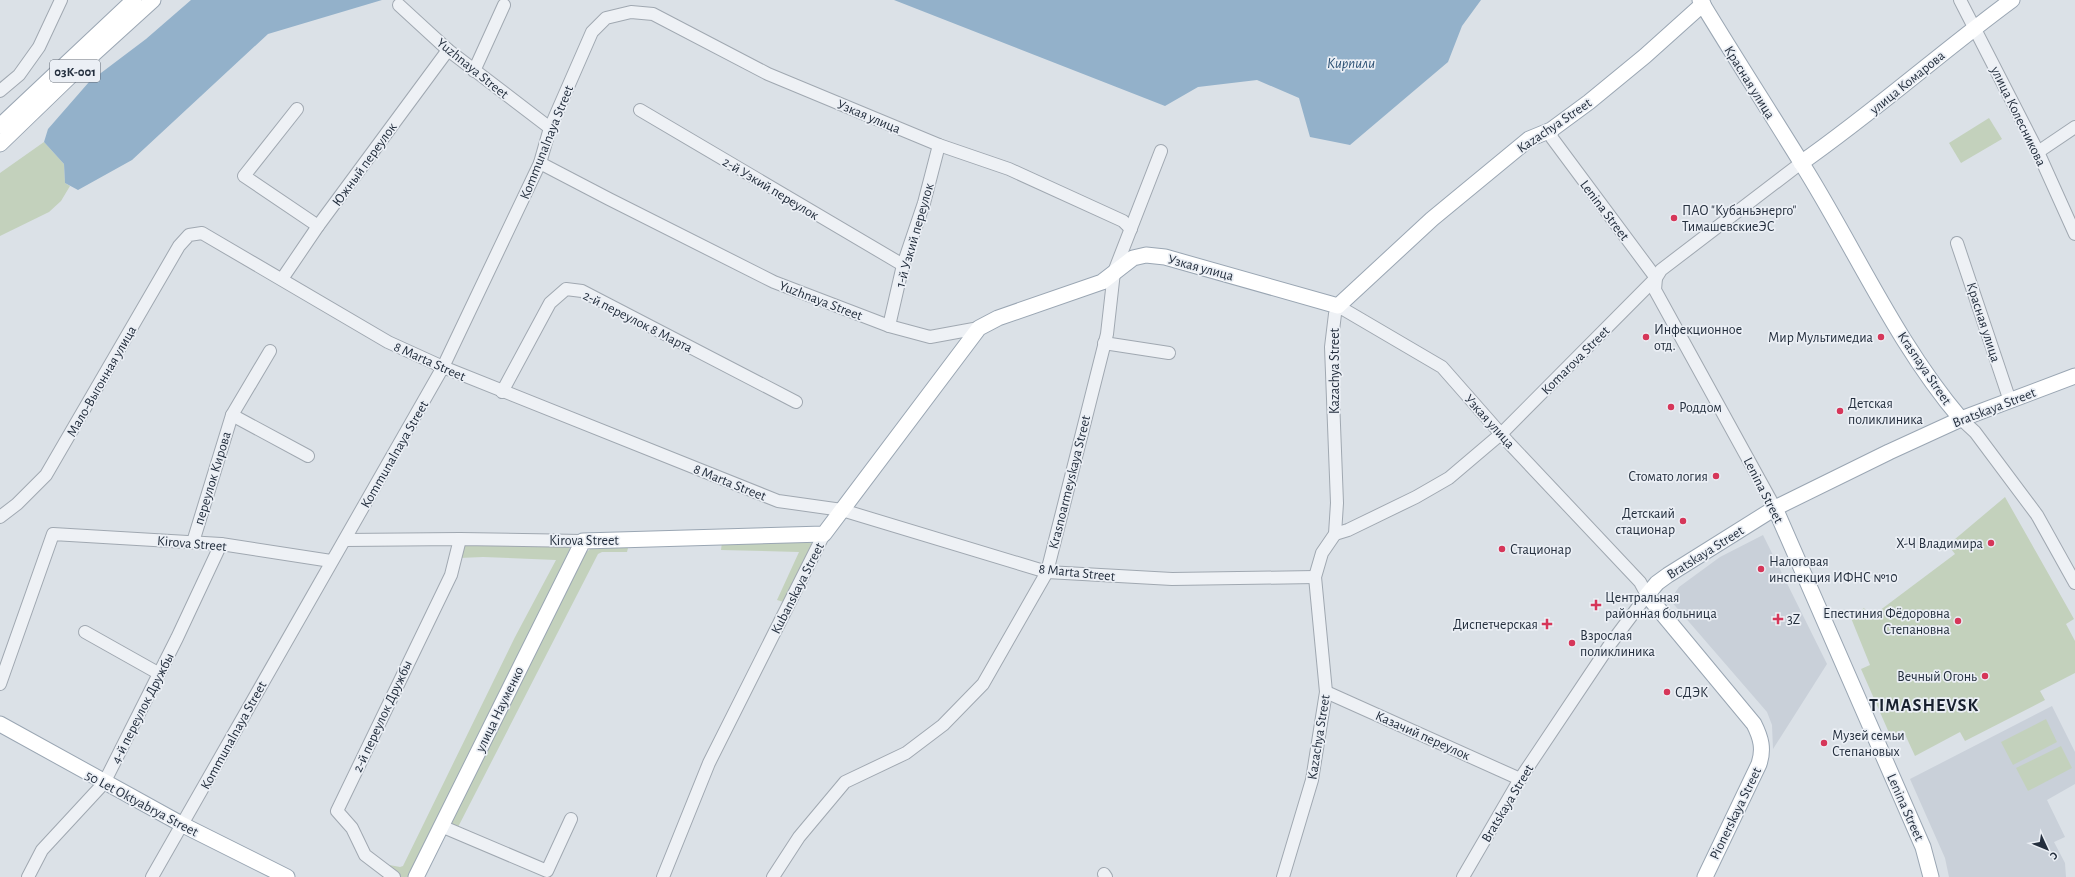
<svg xmlns="http://www.w3.org/2000/svg" width="2075" height="877" font-family="'Alegreya Sans',sans-serif">
<rect width="100%" height="100%" fill="#dbe1e7"/>
<!-- built -->
<g fill="#c9d0d9">
<path d="M1763 535 1827 664 1773 749 1772 725 1767 712 1670 600 1679 587 1720 557Z"/>
<path d="M2052 706 2075 752V784L2047 800 2065 837 2054 842 2065 863 2066 877H1949L1945 858 1910 779Z"/>
</g>
<!-- green -->
<g fill="#c3d1bc">
<path d="M1989 118 2002 139 1961 163 1949 143Z"/>
<path d="M44 142 64 164 65 183 70 186 61 201 49 212 0 236V173Z"/>
<path d="M2005 497 2074 619 2066 624 2075 641V673L2040 691 2045 700 1965 741 1960 732 1915 756 1903 730 1890 735 1861 669 1870 665 1851 618 1864 608 1871 617 1955 554 1948 545Z"/>
<path d="M807 541 812 544 787 603 777 600 799 552 721 550 722 542Z"/>
<path d="M461 544 567 545 572 551 412 877H397L384 864 400 867 403 866 515 637 556 560 483 557 459 558Z"/>
<path d="M593 547 628 548 627 552H602L598 554 456 831 447 823 585 553Z"/>
<path d="M2046 719 2057 742 2013 765 2001 742Z"/>
<path d="M2061 746 2072 768 2028 791 2016 768Z"/>
</g>
<!-- water -->
<g fill="#93b1ca">
<path d="M191 0H382L268 34 132 160 78 190 65 183 64 164 44 142 48 129 89 82 146 39Z"/>
<path d="M894 0H1481L1462 26 1448 62 1350 145 1310 137 1299 98 1257 80 1198 87 1165 106Z"/>
</g>
<g fill="none" stroke-linecap="round" stroke-linejoin="round">
<!-- minor casing -->
<g stroke="#a0a8b1" stroke-width="14">
<g id="minor">
<path d="M1960 0 2038 152 2075 234"/>
<path d="M399 5 448 50 550 128"/>
<path d="M474 71 504 5"/>
<path d="M0 91 19 75 39 47 61 0"/>
<path d="M297 109 244 176 318 226"/>
<path d="M640 110 903 265"/>
<path d="M1551 130 1552 138 1656 278 1655 290 1775 508"/>
<path d="M2038 152 2075 127"/>
<path d="M540 163 609 199 774 282 889 326 930 337 979 328"/>
<path d="M1957 243 2010 401"/>
<path d="M282 279 318 226 448 50"/>
<path d="M889 326 903 265 924 203 939 145"/>
<path d="M1104 343 1169 353"/>
<path d="M502 392 550 303 566 289 582 291 796 402"/>
<path d="M232 415 308 456"/>
<path d="M1961 419 1975 432 2037 515 2075 583"/>
<path d="M0 517 17 504 46 475 179 246 189 235 202 233 388 342 443 367 778 501 842 510 1047 572 1172 579 1315 577"/>
<path d="M1335 534 1348 530 1416 497 1449 478 1502 433 1656 278 1661 270 1801 163"/>
<path d="M345 540 460 539 583 541"/>
<path d="M193 542 232 415 270 351"/>
<path d="M85 632 158 673"/>
<path d="M0 684 53 534 221 544 331 561"/>
<path d="M1326 692 1520 779"/>
<path d="M441 826 547 871 571 819"/>
<path d="M1104 874 1106 877"/>
<path d="M28 877 42 850 104 783 177 638 221 544"/>
<path d="M152 877 443 367 540 163 550 128 592 32 606 18 631 12 653 14 768 74 939 145 1009 169 1123 221 1131 229"/>
<path d="M394 877 365 855 352 828 337 811 451 575 460 539"/>
<path d="M663 877 709 763 824 534"/>
<path d="M773 877 799 837 845 782 906 753 943 725 983 684 1047 572 1107 334 1114 272 1161 151"/>
<path d="M1283 877 1312 780 1326 692 1315 577 1322 553 1335 534 1337 503 1331 347 1335 314 1338 306 1442 367 1508 442 1640 582 1647 595 1611 643 1520 779 1463 877"/>
</g>
</g>
<!-- major casing -->
<g stroke="#9aa6b3" stroke-width="17">
<g id="major">
<path d="M1700 0C1735 58 1772 115 1807 172 1858 255 1898 345 1961 419"/>
<path d="M0 126 134 0"/>
<path d="M0 144 88 59 153 0"/>
<path d="M1801 163C1874 112 1940 53 2012 0"/>
<path d="M1775 508 1923 847 1931 877"/>
<path d="M0 724 183 825 287 877"/>
<path d="M416 877 583 541 824 534 979 328 998 318 1102 282 1133 258 1146 255 1165 257 1338 306 1432 219 1529 139 1551 130 1589 102 1645 56 1703 4"/>
<path d="M1705 877 1759 764C1764 749 1761 738 1754 724L1647 595 1657 583 1668 575 1775 508 1889 452 1961 419 2075 376"/>
</g>
</g>
<!-- minor -->
<use href="#minor" stroke="#eef1f5" stroke-width="12"/>
<!-- major -->
<use href="#major" stroke="#fff" stroke-width="15"/>
</g>
<!-- markers -->
<g fill="#d63659" stroke="#ebeff5" stroke-width="1.5">
<circle cx="1674" cy="218" r="4"/>
<circle cx="1646" cy="337" r="4"/>
<circle cx="1881" cy="337" r="4"/>
<circle cx="1671" cy="407" r="4"/>
<circle cx="1840" cy="411" r="4"/>
<circle cx="1716" cy="476" r="4"/>
<circle cx="1683" cy="521" r="4"/>
<circle cx="1991" cy="543" r="4"/>
<circle cx="1502" cy="549" r="4"/>
<circle cx="1761" cy="569" r="4"/>
<path d="M1594 599h4v4h4v4h-4v4h-4v-4h-4v-4h4z"/>
<path d="M1776 613h4v4h4v4h-4v4h-4v-4h-4v-4h4z"/>
<circle cx="1958" cy="621" r="4"/>
<path d="M1545 618h4v4h4v4h-4v4h-4v-4h-4v-4h4z"/>
<circle cx="1572" cy="643" r="4"/>
<circle cx="1985" cy="676" r="4"/>
<circle cx="1667" cy="692" r="4"/>
<circle cx="1824" cy="743" r="4"/>
</g>
<g text-anchor="middle" stroke-width="3.5" stroke-linejoin="round" paint-order="stroke">
<!-- shield labels -->
<rect fill="#ebeff5" stroke="#606975" stroke-width="1" x="50" y="60" width="50" height="22" rx="3"/>
<g font-size="13" font-weight="bold" fill="#242f3e">
<text x="75" y="76">03К-001</text>
</g>
<!-- street labels -->
<g font-size="14" fill="#242f3e" stroke="#ebeff5">
<text transform="translate(473 68) rotate(39)" y="5">Yuzhnaya Street</text>
<text transform="translate(1750 82) rotate(58)" y="5">Красная улица</text>
<text transform="translate(1907 82) rotate(-39)" y="5">улица Комарова</text>
<text transform="translate(869 116) rotate(23)" y="5">Узкая улица</text>
<text transform="translate(2019 116) rotate(64)" y="5">улица Колесникова</text>
<text transform="translate(1554 125) rotate(-34)" y="5">Kazachya Street</text>
<text transform="translate(546 142) rotate(-68)" y="5">Kommunalnaya Street</text>
<text transform="translate(364 164) rotate(-54)" y="5">Южный переулок</text>
<text transform="translate(771 188) rotate(31)" y="5">2-й Узкий переулок</text>
<text transform="translate(1605 210) rotate(53)" y="5">Lenina Street</text>
<text transform="translate(914 235) rotate(-74)" y="5">1-й Узкий переулок</text>
<text transform="translate(1201 267) rotate(15)" y="5">Узкая улица</text>
<text transform="translate(821 300) rotate(21)" y="5">Yuzhnaya Street</text>
<text transform="translate(638 321) rotate(27)" y="5">2-й переулок 8 Марта</text>
<text transform="translate(1984 322) rotate(72)" y="5">Красная улица</text>
<text transform="translate(1575 360) rotate(-45)" y="5">Komarova Street</text>
<text transform="translate(430 361) rotate(24)" y="5">8 Marta Street</text>
<text transform="translate(1925 368) rotate(56)" y="5">Krasnaya Street</text>
<text transform="translate(1334 371) rotate(-90)" y="5">Kazachya Street</text>
<text transform="translate(101 381) rotate(-60)" y="5">Мало-Выгонная улица</text>
<text transform="translate(1994 407) rotate(-21)" y="5">Bratskaya Street</text>
<text transform="translate(1490 421) rotate(48)" y="5">Узкая улица</text>
<text transform="translate(394 454) rotate(-60)" y="5">Kommunalnaya Street</text>
<text transform="translate(212 478) rotate(-73)" y="5">переулок Кирова</text>
<text transform="translate(730 482) rotate(22)" y="5">8 Marta Street</text>
<text transform="translate(1069 482) rotate(-76)" y="5">Krasnoarmeyskaya Street</text>
<text transform="translate(1764 490) rotate(63)" y="5">Lenina Street</text>
<text x="584" y="545">Kirova Street</text>
<text transform="translate(192 543) rotate(5)" y="5">Kirova Street</text>
<text transform="translate(1705 552) rotate(-32)" y="5">Bratskaya Street</text>
<text transform="translate(1077 572) rotate(6)" y="5">8 Marta Street</text>
<text transform="translate(797 588) rotate(-63)" y="5">Kubanskaya Street</text>
<text transform="translate(142 708) rotate(-63)" y="5">4-й переулок Дружбы</text>
<text transform="translate(499 709) rotate(-64)" y="5">улица Науменко</text>
<text transform="translate(382 716) rotate(-65)" y="5">2-й переулок Дружбы</text>
<text transform="translate(233 735) rotate(-61)" y="5">Kommunalnaya Street</text>
<text transform="translate(1423 735) rotate(24)" y="5">Казачий переулок</text>
<text transform="translate(1318 737) rotate(-81)" y="5">Kazachya Street</text>
<text transform="translate(142 803) rotate(28)" y="5">50 Let Oktyabrya Street</text>
<text transform="translate(1507 803) rotate(-59)" y="5">Bratskaya Street</text>
<text transform="translate(1906 807) rotate(66)" y="5">Lenina Street</text>
<text transform="translate(1735 813) rotate(-64)" y="5">Pionerskaya Street</text>
</g>
<!-- poi labels -->
<g font-size="14" fill="#242f3e" stroke="#ebeff5" text-anchor="start">
<text x="1682" y="215">ПАО "Кубаньэнерго"<tspan x="1682" dy="16">ТимашевскиеЭС</tspan></text>
<text x="1654" y="334">Инфекционное<tspan x="1654" dy="16">отд.</tspan></text>
<text x="1873" y="342" text-anchor="end">Мир Мультимедиа</text>
<text x="1848" y="408">Детская<tspan x="1848" dy="16">поликлиника</tspan></text>
<text x="1679" y="412">Роддом</text>
<text x="1708" y="481" text-anchor="end">Стомато логия</text>
<text x="1675" y="518" text-anchor="end">Детскаий<tspan x="1675" dy="16">стационар</tspan></text>
<text x="1983" y="548" text-anchor="end">Х-Ч Владимира</text>
<text x="1510" y="554">Стационар</text>
<text x="1769" y="566">Налоговая<tspan x="1769" dy="16">инспекция ИФНС №10</tspan></text>
<text x="1605" y="602">Центральная<tspan x="1605" dy="16">районная больница</tspan></text>
<text x="1950" y="618" text-anchor="end">Епестиния Фёдоровна<tspan x="1950" dy="16">Степановна</tspan></text>
<text x="1787" y="624">3Z</text>
<text x="1538" y="629" text-anchor="end">Диспетчерская</text>
<text x="1580" y="640">Взрослая<tspan x="1580" dy="16">поликлиника</tspan></text>
<text x="1977" y="681" text-anchor="end">Вечный Огонь</text>
<text x="1675" y="697">СДЭК</text>
<text x="1832" y="740">Музей семьи<tspan x="1832" dy="16">Степановых</tspan></text>
</g>
<!-- water labels -->
<g font-size="15" font-style="italic" fill="#2c5174" stroke="#ebeff5">
<text x="1351" y="68">Кирпили</text>
</g>
<!-- district labels -->
<g font-size="18" font-weight="bold" letter-spacing="1" fill="#17202e" stroke="#ebeff5">
<text x="1924" y="711">TIMASHEVSK</text>
</g>
</g>
<!-- north arrow -->
<g transform="translate(2047 849) rotate(134)" stroke="#ebeff5" stroke-width="3" paint-order="stroke">
<path d="M0-3L7 15L0 10L-7 15Z" fill="#242f3e"/>
<text y="-6" font-size="11" font-weight="bold" text-anchor="middle" fill="#242f3e">С</text>
</g>
</svg>
